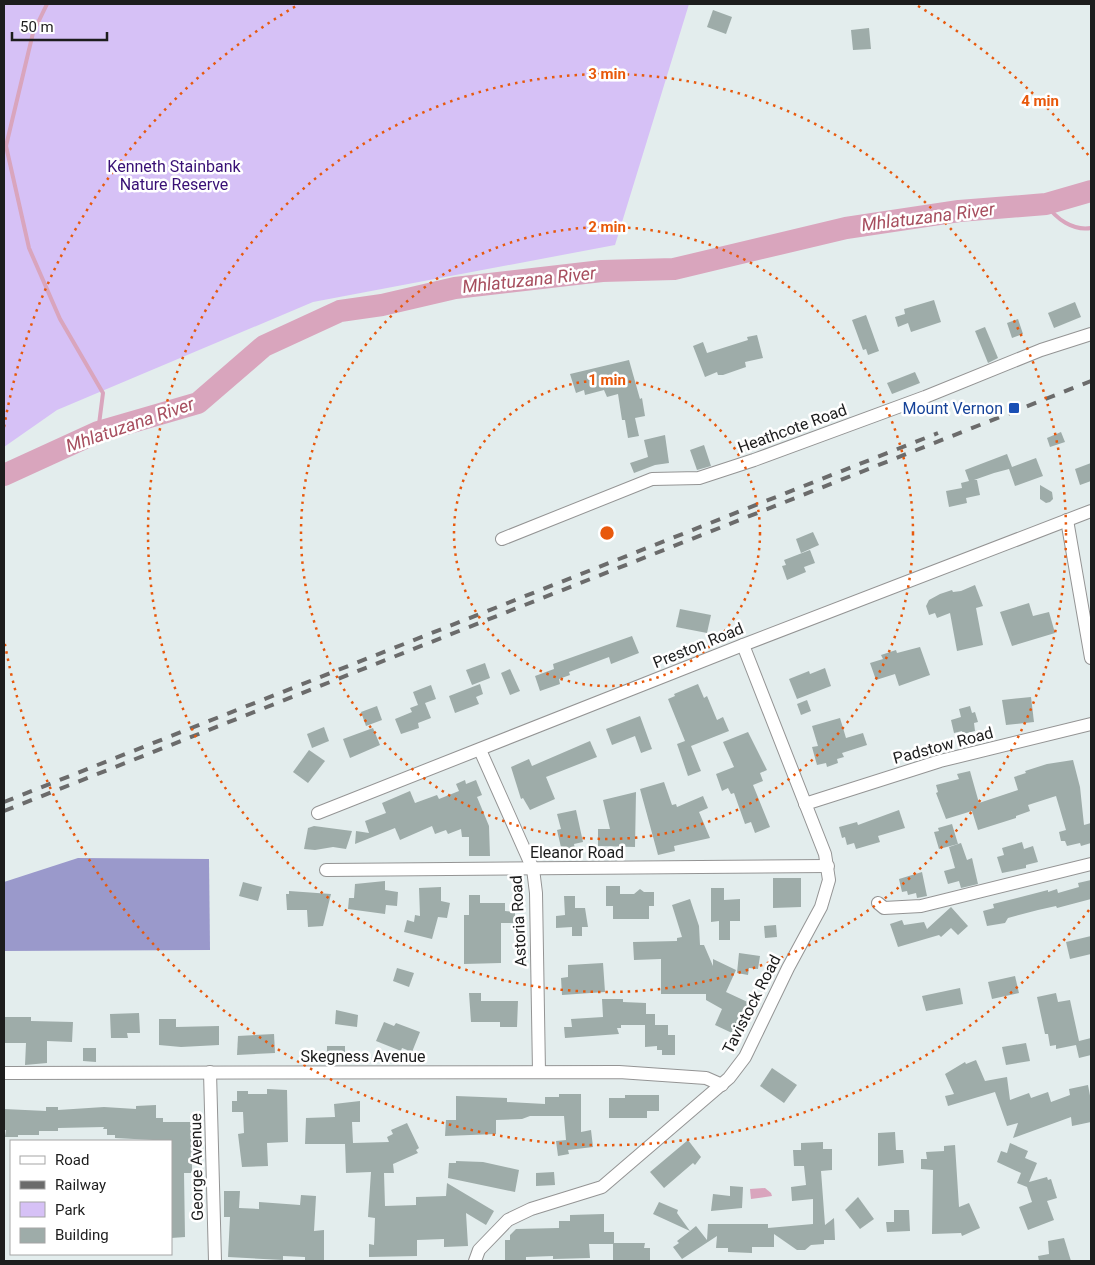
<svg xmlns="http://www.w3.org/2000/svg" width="1095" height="1265" font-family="Roboto,sans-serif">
<rect width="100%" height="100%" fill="#e3eded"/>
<!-- forest -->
<path fill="#9a99cb" d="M78 858 209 859 210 950 4 951V882Z"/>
<!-- park -->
<path fill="#d6c1f6" d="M4 4H689L615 245 313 302 57 410 4 447Z"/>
<!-- water -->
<path fill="#d9a5bd" d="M765 1188 771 1193 772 1196 751 1199 750 1189Z"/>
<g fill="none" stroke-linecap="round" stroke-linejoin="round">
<!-- stream -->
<g stroke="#d9a5bd" stroke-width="4">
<path d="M47 4 33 33 6 146 29 248 60 319 103 393 98 432"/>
<path d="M1046 204C1056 219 1073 231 1091 228"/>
</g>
<!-- river -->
<path stroke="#d9a5bd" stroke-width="22" d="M4 475 98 432 198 403 264 346 340 311 382 305 455 288 602 271 674 269 846 228 959 211 1046 204 1091 191"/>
</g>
<!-- building -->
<g fill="#9eaca9">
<path d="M713 10 732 17 726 34 707 27Z"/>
<path d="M869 28 871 49 853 50 851 30Z"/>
<path d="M934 300 941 322 911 332 908 323 898 327 895 317 905 314 904 309Z"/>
<path d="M1075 302 1081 317 1054 328 1048 313Z"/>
<path d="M866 315 879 351 868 355 866 349 863 350 852 320Z"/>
<path d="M1018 319 1023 334 1012 338 1007 323Z"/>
<path d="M985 327 998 358 988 363 975 331Z"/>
<path d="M757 335 763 358 745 362 746 367 723 375H718L717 372 705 377 693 346 703 342 707 353 748 340 747 337Z"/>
<path d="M629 360 640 399 642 398 645 416 635 418 639 436 628 438 625 420H622L618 394 607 397 604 390 585 395 584 390 576 393 570 374Z"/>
<path d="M915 372 920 383 892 394 887 383Z"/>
<path d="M1061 432 1065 442 1050 447 1047 438Z"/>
<path d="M665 435 669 463 655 465 634 473 630 463 648 457 644 440Z"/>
<path d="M704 445 711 466 697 470 690 450Z"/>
<path d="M1007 454 1012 467 1036 458 1043 476 1015 486 1009 469 994 473 974 480H977L980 495 966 498 967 503 949 507 946 491 962 488 961 483 969 481 965 470Z"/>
<path d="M1091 463V481L1080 485 1075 469Z"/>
<path d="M1040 485 1052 492 1053 499 1050 502 1046 503 1040 499Z"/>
<path d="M813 532 819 545 801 553 796 539Z"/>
<path d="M810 550 815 563 804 567 806 572 787 580 782 566 786 565 784 560Z"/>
<path d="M975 585 983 606 976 608 983 645 957 651 950 613 937 618 935 613 929 615 926 606 929 600 940 594 952 590 953 592 961 591Z"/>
<path d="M1029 603 1033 616 1049 612 1055 633 1012 646 1000 612Z"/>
<path d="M680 609 711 615 707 633 676 627Z"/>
<path d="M632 636 639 653 611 664 609 657 569 672 570 675 559 679 560 684 540 691 535 676 554 669 553 664Z"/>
<path d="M920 647 930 675 899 686 895 674 876 680 870 663 883 659 881 655 896 650 897 653Z"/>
<path d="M485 663 490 678 472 685 466 670Z"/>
<path d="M825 668 831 686 797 699 789 679 809 671 810 674Z"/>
<path d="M510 669 520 691 510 695 501 673Z"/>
<path d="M480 684 483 694 476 697 479 704 455 713 449 696Z"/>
<path d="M698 684 704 698 707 696 717 720 723 717 729 731 691 746 701 771 688 776 677 744 685 741 668 699 675 696 674 694Z"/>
<path d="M431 685 436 699 425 703 431 718 418 723 419 728 401 734 395 719 412 712 410 708 418 705 413 692Z"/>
<path d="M1031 697 1034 722 1006 725 1002 700Z"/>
<path d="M807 700 811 711 801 715 797 704Z"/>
<path d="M377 706 382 720 366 726 361 712Z"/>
<path d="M970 706 972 713 975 712 978 722 974 723 975 731 963 734 962 731 954 733 951 720 961 717 959 709Z"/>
<path d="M640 716 652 749 641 753 635 736 612 745 606 729Z"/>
<path d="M840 718 846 738 863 733 867 745 842 753 844 757 837 759 838 763 827 767 826 763 817 765 812 747 818 746 812 726Z"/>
<path d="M324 727 329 741 312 748 307 734Z"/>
<path d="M373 728 380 745 350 758 343 739Z"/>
<path d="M748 732 767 770 760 773 763 781 753 785 770 827 755 833 751 822 745 824 734 793 731 794 728 788 722 791 716 774 734 767 723 742Z"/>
<path d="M590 741 597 757 546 777 555 799 530 810 523 798 521 799 511 767 529 759 532 766Z"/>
<path d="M309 750 325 761 308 783 293 772Z"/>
<path d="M1073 760 1080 787 1084 825 1091 823V843L1081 846 1080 843 1067 846 1065 841H1061L1059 832 1066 830 1056 796 1028 805 1030 811 1016 816V818L978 830 972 811 946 819 936 793 938 792 936 785 959 779 957 774 970 771 979 803 1018 790 1014 777 1026 773 1025 771 1047 764Z"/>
<path d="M465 780 466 784 476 780 482 795 477 797 489 826 490 856H469V837H462L461 829 448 834 446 830 435 834 432 826 400 840 395 828 355 844 356 831 369 833 365 821 386 813 382 803 410 791 415 803 437 795 439 799 459 791 456 784Z"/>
<path d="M664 782 672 805 676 804 677 807 703 796 708 808 699 812 710 838 674 846 675 851 658 855 640 789Z"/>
<path d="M636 792 635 847 598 846V829H610L603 800Z"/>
<path d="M576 810 583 842 574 844 576 855 563 856 557 830 561 829 557 814Z"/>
<path d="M899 810 905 828 878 836 880 842 856 849 854 843 847 845 845 837 842 838 839 827 857 822 858 825Z"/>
<path d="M952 824 958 844 939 849 934 832 939 831 938 828Z"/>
<path d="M314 826 352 831 346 849 333 847 315 850 304 849 308 828Z"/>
<path d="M1022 842 1024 849 1033 846 1038 862 1026 865V868L1002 873 997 857 1004 855 1002 848Z"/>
<path d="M961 843 967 860 972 858 978 884 961 888 959 881 948 884 944 871 955 868 949 847Z"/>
<path d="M922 872 927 896 917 898 916 893 908 895 907 891 902 892 899 879Z"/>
<path d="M773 878H801V907L773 908Z"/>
<path d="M1091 880V899L1057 908 1056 906 1038 910 1008 918 1005 923 987 926 983 911 994 908 993 904 1048 890V892L1057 889 1058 893 1079 887 1078 883Z"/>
<path d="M385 881V890L398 892 397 906 386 905 385 914 348 909 349 898H354L355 884Z"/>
<path d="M243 882 262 887 258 901 239 896Z"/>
<path d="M606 886H620V894H634L640 889 644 892H654V906H649V919H613V906H606Z"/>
<path d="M441 887V901L450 903 447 918 438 917 432 939 404 932 407 920 414 922 415 915 420 916 419 888Z"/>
<path d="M711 888H724V900L740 899V921H730V940H719V921L711 922Z"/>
<path d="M289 891 331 894 323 926 308 927 307 910H287L286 894H289Z"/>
<path d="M469 895H480V903H505V911L515 912V923H501V963L464 964V915H469Z"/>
<path d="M564 896H575V908H585L588 927H582V936H572V927L556 928V916L565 915Z"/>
<path d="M690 899 699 926 700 945H704L713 966V959L736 970 726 992 754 1005 742 1032 734 1028 732 1033 715 1025 722 1009 706 1000V994H661V959L634 960 633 942 677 941V938L682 937 672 905Z"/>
<path d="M951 907 968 926 958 935 951 928 941 937 939 935 898 947 890 924 902 920 904 925 924 922 927 929Z"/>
<path d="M776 925 777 937 765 938 764 926Z"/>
<path d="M1091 936V954L1070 959 1066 942Z"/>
<path d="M739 953 760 956 758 969 749 968 748 975 737 973Z"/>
<path d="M603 963 605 992 562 995 561 978 568 977V965Z"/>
<path d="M397 968 414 973 409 987 393 981Z"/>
<path d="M1015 976 1019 993 992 999 988 982Z"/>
<path d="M960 988 963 1004 926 1011 922 996Z"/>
<path d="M469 993H481V1001H518L517 1027H500V1022H471Z"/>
<path d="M1056 993 1058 1002 1070 1000 1079 1041 1091 1038V1055L1079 1058 1076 1045 1056 1049V1045L1050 1046 1048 1034H1045L1037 997Z"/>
<path d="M602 999H623V1002L646 1003V1014H655V1025H668V1035H675V1055H662V1050H657V1046L645 1047V1025H621V1028H617L619 1034 565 1038 564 1027H572L571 1019 603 1017Z"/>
<path d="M336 1010 358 1015 357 1027 335 1024Z"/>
<path d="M139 1013 140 1033H127L128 1038H111L110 1014Z"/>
<path d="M4 1017H31V1021L73 1022 72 1042 47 1041V1063L25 1065 26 1043H4Z"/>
<path d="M159 1019H176V1027L219 1026V1045L181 1047 159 1045Z"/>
<path d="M384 1022 394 1026 396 1023 420 1032 412 1052 402 1048 401 1051 376 1041Z"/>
<path d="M274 1034 275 1053 237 1055 238 1036Z"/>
<path d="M1026 1043 1030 1061 1006 1065 1002 1047Z"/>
<path d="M327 1046H345V1061L327 1062Z"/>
<path d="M83 1048H96V1062L83 1061Z"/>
<path d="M976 1060 985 1081 1007 1077 1010 1100 1029 1093 1031 1098 1048 1092 1051 1102 1070 1095 1069 1089 1088 1085 1091 1101V1122L1072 1126 1071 1117 1013 1138 1018 1123 1007 1126 995 1092 948 1106 945 1096 954 1094 945 1074 965 1062 966 1064Z"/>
<path d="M772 1068 797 1085 784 1103 760 1086Z"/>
<path d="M267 1089 287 1090 288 1142 267 1143 268 1166 242 1167 238 1134 244 1133 243 1112H232V1101H237V1091H248V1094H267Z"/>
<path d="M559 1094H581V1132L591 1130 593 1147 568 1150 569 1154 558 1156 556 1141 566 1140 564 1116H530L522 1119 496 1120V1134L445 1136 446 1120H456V1096L507 1098V1102L545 1104V1097H559Z"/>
<path d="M625 1095H659V1111H647V1118H609V1098H625Z"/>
<path d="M360 1101V1122H352L353 1143 389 1142 387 1137 393 1134 391 1130 407 1123 419 1148 416 1150 418 1153 393 1164 394 1173H384L385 1206 416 1205V1197L446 1196 447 1183 494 1211 486 1225 466 1213 468 1246 444 1247V1239L417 1240V1256L369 1257V1244L374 1245 375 1218 368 1217 371 1172 346 1173 345 1144H305L306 1118 335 1117 334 1104Z"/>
<path d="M156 1105V1118H163V1122H195V1160H192V1173H184L185 1237 171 1238 172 1141 115 1138V1135H107V1129H103L104 1127 58 1128V1131H39V1135H18V1137H5L6 1130H4V1109L46 1111V1107H58V1110L104 1107 136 1109V1106Z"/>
<path d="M895 1132 896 1150H903L904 1163 878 1166V1133Z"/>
<path d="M688 1140 701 1157 695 1165 693 1163 664 1188 650 1172Z"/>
<path d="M823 1142V1149H832V1170L821 1171 825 1225 834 1218 835 1240H824V1244L811 1245 805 1250H797L774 1234V1247H752V1253L728 1252V1248H716L717 1236 682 1259 673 1247 679 1243 677 1241 690 1231 653 1214 659 1202 678 1210 677 1213 690 1231 696 1226 707 1240 708 1224H768V1228L813 1224V1199L792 1201 791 1187 806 1185 804 1166H794L793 1150H801V1143Z"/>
<path d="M1010 1143 1028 1151 1025 1158 1037 1163 1029 1182 1047 1177 1048 1180 1051 1179 1057 1198 1047 1201 1054 1220 1028 1230 1019 1207 1032 1202 1027 1187 1017 1183 1021 1173 997 1162 1001 1151 1007 1153Z"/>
<path d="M955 1145 959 1207 969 1203 980 1228 962 1236 961 1233 932 1234 933 1170 921 1169V1159H927L926 1152 944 1151V1146Z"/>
<path d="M456 1161 483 1162 519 1170 515 1192 448 1178 449 1163H456Z"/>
<path d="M554 1172 555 1185 536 1186V1173Z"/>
<path d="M730 1186 743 1187 742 1208 711 1211 713 1194 730 1196Z"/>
<path d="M224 1191H240L239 1208 259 1209V1202L300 1205 301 1195 316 1196 314 1231 324 1230V1260H305V1257L283 1256V1260L228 1257 230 1217H224Z"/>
<path d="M858 1197 874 1219 860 1229 845 1210Z"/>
<path d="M894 1210H909L910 1231 887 1232 886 1222H894Z"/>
<path d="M604 1214V1232H614V1243H645L644 1248H650V1261H613V1244H589L590 1258 553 1259V1256L526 1257V1261L505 1260V1240H510V1235L516 1229 559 1228V1221H570V1215Z"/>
<path d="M1064 1238 1071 1261H1039L1038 1256 1049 1254 1048 1241Z"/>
</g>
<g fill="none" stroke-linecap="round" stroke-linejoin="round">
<!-- minor casing -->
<g stroke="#949494" stroke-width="14">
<g id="minor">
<path d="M1067 520 1091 658"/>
<path d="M502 539 652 479 699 478 754 460 925 397 1041 350 1091 334"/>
<path d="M480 750 533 869 536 893 539 1072"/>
<path d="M805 804 940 761 1091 724"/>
<path d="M318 813 743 645 1091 511"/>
<path d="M326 870 828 866"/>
<path d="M878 903 884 908 921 906 1091 864"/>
<path d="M210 1072 215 1261"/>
<path d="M4 1073 619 1072 706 1078 722 1085"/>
<path d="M475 1261 479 1250 508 1220 531 1209 602 1187 729 1078 745 1057 788 968 821 907 829 880 825 854 743 645"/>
</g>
</g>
<!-- minor -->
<use href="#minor" stroke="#fff" stroke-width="12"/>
<!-- rail -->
<g stroke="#6b6b6b" stroke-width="4" stroke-dasharray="10 10" stroke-linecap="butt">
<path d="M4 802 938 433"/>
<path d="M4 811 1091 381"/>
</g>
</g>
<!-- distance rings -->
<g fill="none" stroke="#e8590c" stroke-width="2.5" stroke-dasharray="2.5 5">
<circle cx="607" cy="533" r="153"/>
<circle cx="607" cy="533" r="306"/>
<circle cx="607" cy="533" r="459"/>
<path d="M1089 910A612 612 0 0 1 4 639M4 427A612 612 0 0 1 296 6M918 6A612 612 0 0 1 1089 156"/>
</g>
<!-- markers -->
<rect fill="#1a4fb4" stroke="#fff" stroke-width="2" x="1008" y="402" width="12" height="12" rx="2.5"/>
<g text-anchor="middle" stroke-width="5" stroke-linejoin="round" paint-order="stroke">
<!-- park labels -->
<g font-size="16" fill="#381075" stroke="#fff">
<text x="174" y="172">Kenneth Stainbank<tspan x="174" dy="18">Nature Reserve</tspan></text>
</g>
<!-- transit labels -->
<g font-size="16" fill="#164399" stroke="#fff" text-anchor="end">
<text x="1003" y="414">Mount Vernon</text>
</g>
<!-- street labels -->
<g font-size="16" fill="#1d1d1d" stroke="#fff">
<text transform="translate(792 428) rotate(-20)" y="6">Heathcote Road</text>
<text transform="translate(698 645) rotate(-22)" y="6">Preston Road</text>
<text transform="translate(943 745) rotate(-15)" y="6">Padstow Road</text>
<text x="577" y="858">Eleanor Road</text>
<text transform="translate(518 921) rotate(-93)" y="6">Astoria Road</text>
<text transform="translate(751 1004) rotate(-63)" y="6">Tavistock Road</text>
<text x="363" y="1062">Skegness Avenue</text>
<text transform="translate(196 1167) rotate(-91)" y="6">George Avenue</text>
</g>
<!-- water labels -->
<g font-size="18" font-style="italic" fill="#a74e5e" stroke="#fff">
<text transform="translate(928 217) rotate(-7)" y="6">Mhlatuzana River</text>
<text transform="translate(529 280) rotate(-6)" y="6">Mhlatuzana River</text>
<text transform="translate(130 425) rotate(-19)" y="6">Mhlatuzana River</text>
</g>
</g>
<circle cx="607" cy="533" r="8" fill="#e8590c" stroke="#fff" stroke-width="2.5"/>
<g font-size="15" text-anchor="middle" font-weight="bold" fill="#e8590c" stroke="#fff" stroke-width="5" stroke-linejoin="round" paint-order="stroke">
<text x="607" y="79">3 min</text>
<text x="1040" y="106">4 min</text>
<text x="607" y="232">2 min</text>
<text x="607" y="385">1 min</text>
</g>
<!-- border -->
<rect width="1095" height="1265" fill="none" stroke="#1d1d1d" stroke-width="10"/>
<!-- legend -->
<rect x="10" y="1140" width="162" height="115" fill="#ffffff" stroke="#a5a5a5"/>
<rect x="20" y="1156" width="25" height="8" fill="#ffffff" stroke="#a5a5a5"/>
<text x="55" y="1165" font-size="15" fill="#1d1d1d">Road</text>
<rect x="20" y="1181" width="25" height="8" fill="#6b6b6b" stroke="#a5a5a5"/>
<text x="55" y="1190" font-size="15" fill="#1d1d1d">Railway</text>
<rect x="20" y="1202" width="25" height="15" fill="#d6c1f6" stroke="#a5a5a5"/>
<text x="55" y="1215" font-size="15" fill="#1d1d1d">Park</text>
<rect x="20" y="1228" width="25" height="15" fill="#9eaca9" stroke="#a5a5a5"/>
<text x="55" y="1240" font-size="15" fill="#1d1d1d">Building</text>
<!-- scale -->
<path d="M12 32v8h95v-8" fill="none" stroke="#1d1d1d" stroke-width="2.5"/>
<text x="20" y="32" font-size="15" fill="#1d1d1d" stroke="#ffffff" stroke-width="4" paint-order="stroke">50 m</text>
</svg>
